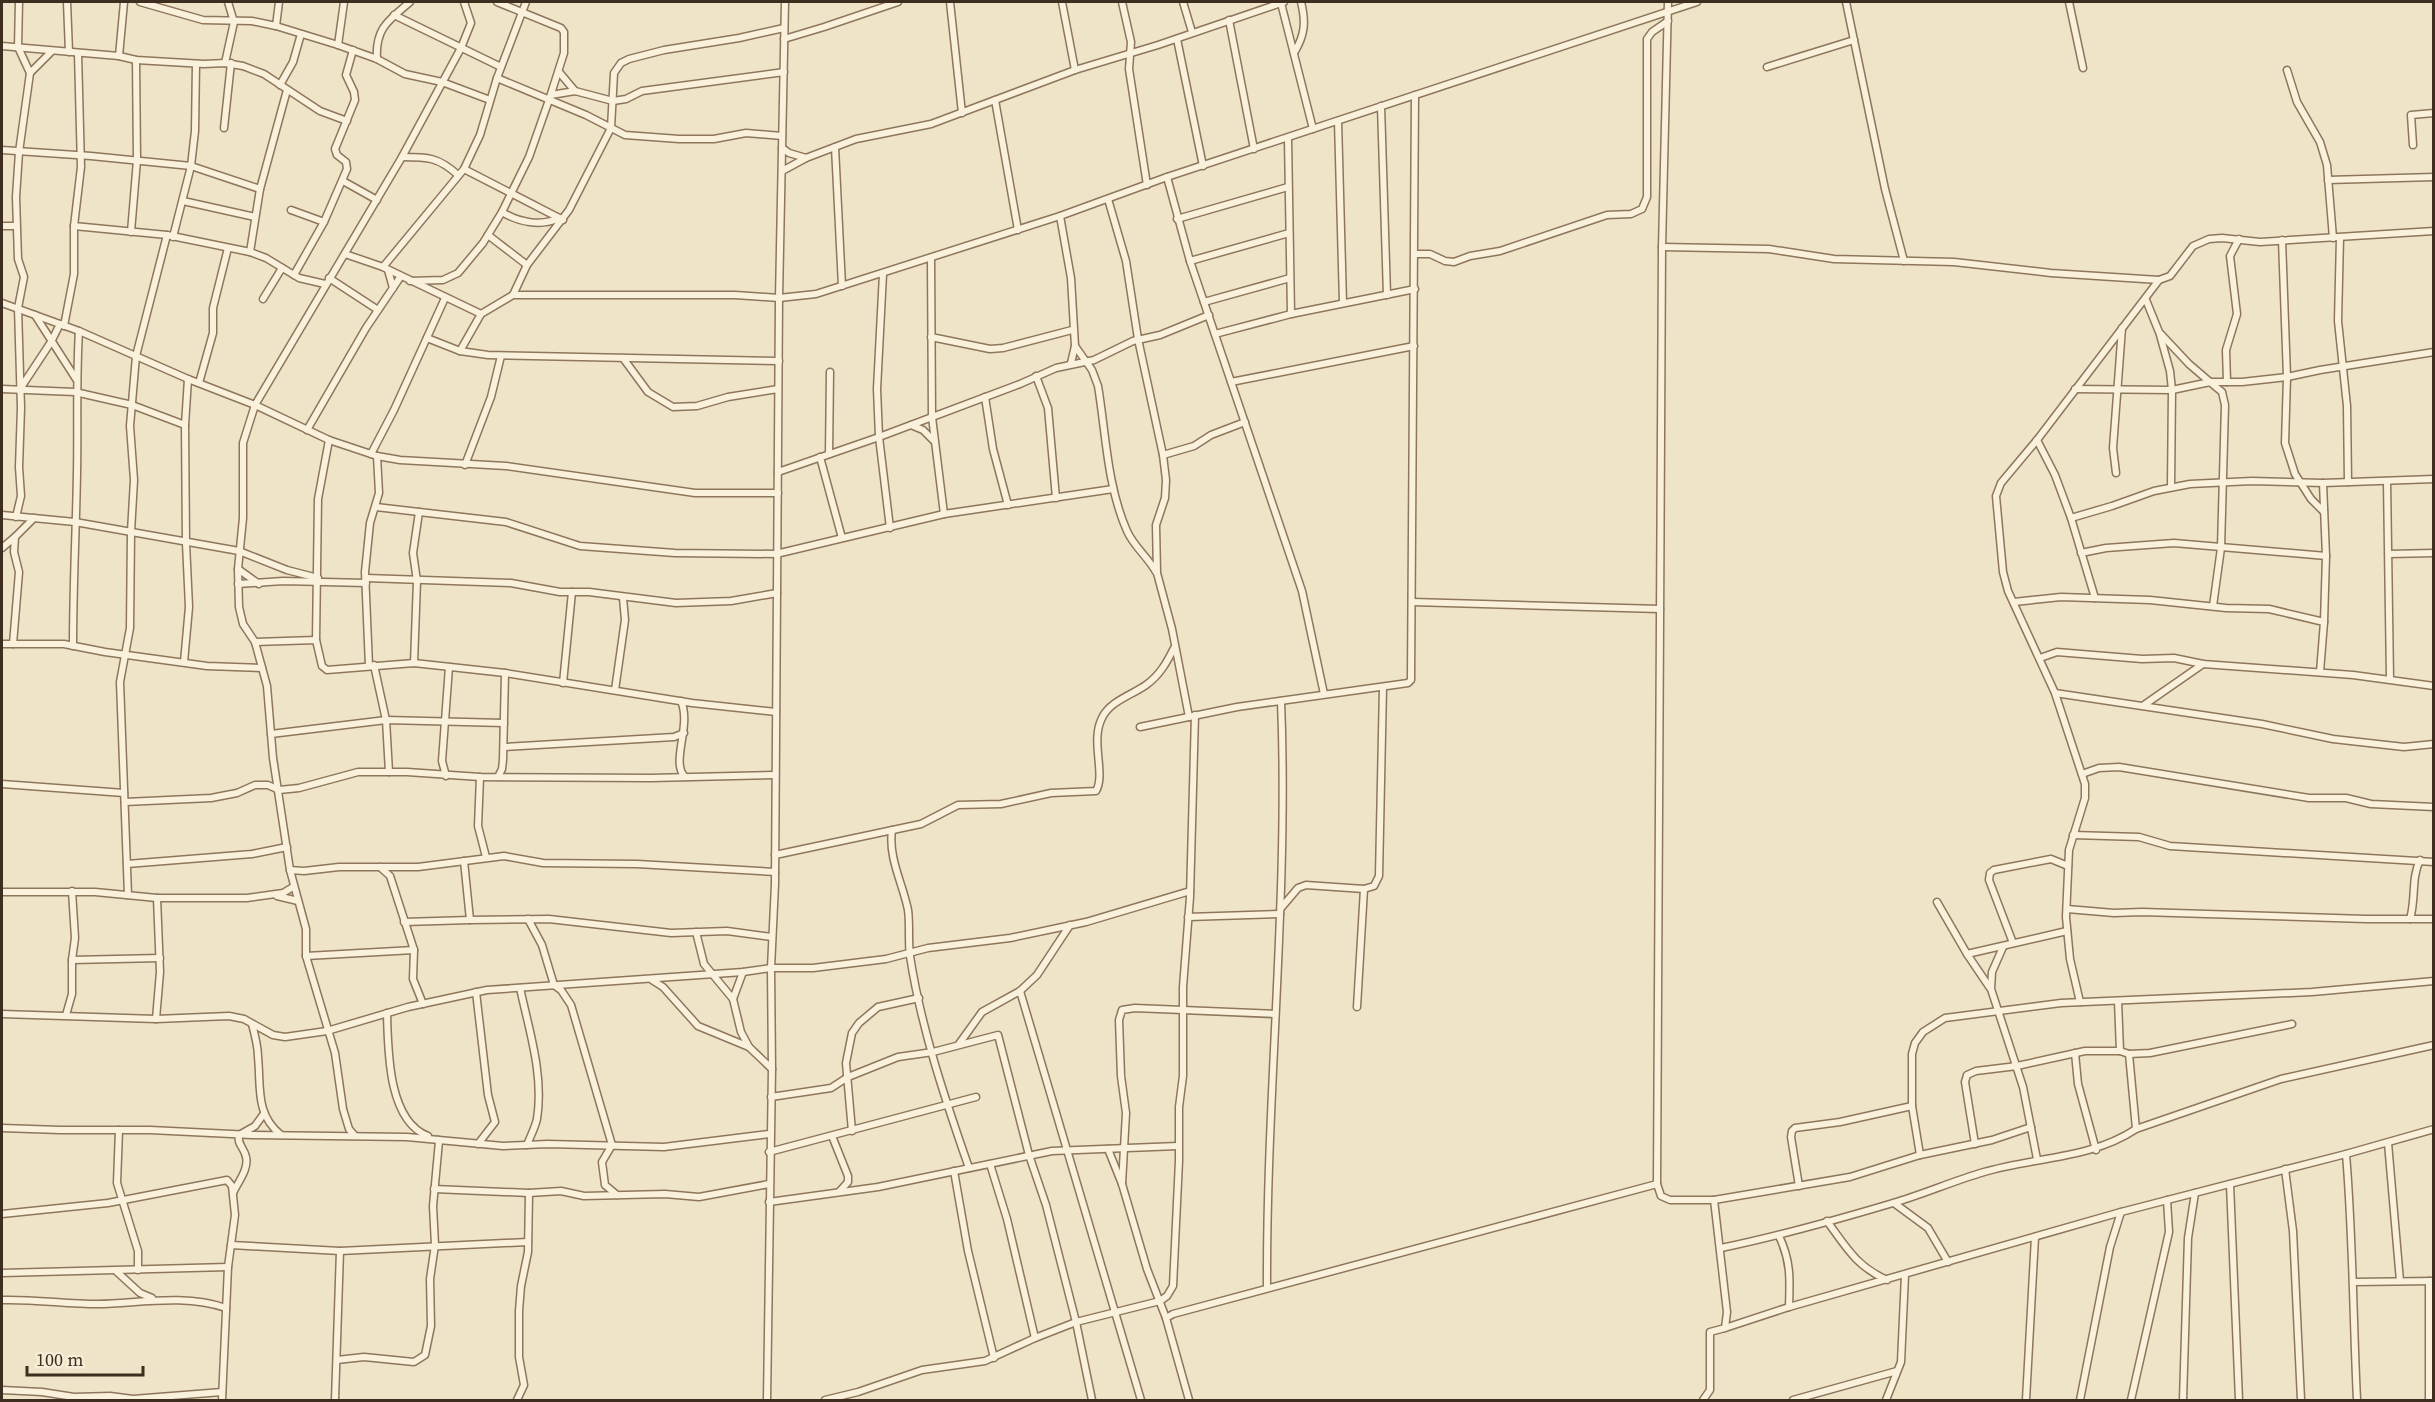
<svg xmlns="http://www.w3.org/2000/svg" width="2435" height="1402" font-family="'Source Serif 4',serif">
<rect width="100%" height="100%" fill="#f0e4c8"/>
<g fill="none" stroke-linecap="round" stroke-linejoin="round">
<!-- street casing -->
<g stroke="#8d765c" stroke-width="9">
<g id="street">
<path d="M67 2 69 52"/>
<path d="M140 2 203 20 252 21 276 26 338 45 377 59 405 74 442 82 490 100"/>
<path d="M950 2 962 113"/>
<path d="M1062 2 1075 70"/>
<path d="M1122 2 1131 42 1129 69 1147 185"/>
<path d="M1183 2 1192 32"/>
<path d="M1668 2 1662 247 1657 1184 1661 1196 1670 1200H1714L1727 1312 1725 1328 1710 1332V1390L1703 1400"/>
<path d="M1846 2 1885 189 1904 261"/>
<path d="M2069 2 2083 68"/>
<path d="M1281 3 1313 129"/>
<path d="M394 15 501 67"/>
<path d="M1229 20 1254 149"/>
<path d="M276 26 279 2"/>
<path d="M784 39 824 27 898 2"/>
<path d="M1177 39 1203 166"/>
<path d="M338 45 344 2"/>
<path d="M2 46 119 56 136 60 204 64 225 63 243 66 264 74 320 111 347 121"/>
<path d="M78 53 81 167 74 226 167 235 250 252 266 258 299 278 325 284"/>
<path d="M1294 53C1305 35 1306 22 1301 2"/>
<path d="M119 56 124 2"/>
<path d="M377 59C375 28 389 20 410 2"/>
<path d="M225 63 234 22 228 2"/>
<path d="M1767 67 1854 40"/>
<path d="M2287 70 2297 102 2320 142 2327 165 2333 238"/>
<path d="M559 72 575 91"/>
<path d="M30 73 52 51"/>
<path d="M497 78 586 115 625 135 679 139H714L746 133 782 136"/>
<path d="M280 85 293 62 301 34"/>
<path d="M551 95 575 91 613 101 626 99 642 91 784 72"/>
<path d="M995 100 1018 230"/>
<path d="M1381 106 1387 295"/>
<path d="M1338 121 1343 303"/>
<path d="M224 128 231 63"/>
<path d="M1288 138 1291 314"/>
<path d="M2413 145 2411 115 2434 113"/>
<path d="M835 147 842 286"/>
<path d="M782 148 789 153 806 158"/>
<path d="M2 150 91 156 191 166 260 189"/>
<path d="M402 157C428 157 438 157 458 175"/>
<path d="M464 169 563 220"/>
<path d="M782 171 806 158 856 139 931 124 1075 70 1158 45 1284 2"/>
<path d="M1167 177 1190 261 1302 591 1324 694"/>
<path d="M2328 180 2434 177"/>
<path d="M343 181 377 200"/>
<path d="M1108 199 1126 261 1138 339 1163 455 1166 480 1165 498 1156 525 1157 573 1172 629 1189 717"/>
<path d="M183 201 255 217"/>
<path d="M291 210 324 222"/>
<path d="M502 212C518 222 541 227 559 218"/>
<path d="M1060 216 1071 278 1075 346 1071 363"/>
<path d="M1177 219 1288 187"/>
<path d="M2 226H16"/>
<path d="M131 232 137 160 136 60"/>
<path d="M488 235 527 265"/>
<path d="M173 237 191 166 195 131 196 64"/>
<path d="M2340 238 2338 321 2347 406 2348 482"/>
<path d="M2282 240 2287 377 2285 443 2295 474 2311 499 2324 512"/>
<path d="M1662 247 1769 249 1834 259 1954 262 2051 273 2159 280 2037 440 2001 483 1996 496 2003 572 2008 591 2055 693 2085 784V798L2069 850 2066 917 2070 959 2080 1002"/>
<path d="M250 252 260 189 287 90"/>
<path d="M345 254 383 267 481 314"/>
<path d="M1415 254H1430L1445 261 1454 262 1470 256 1500 251 1607 215 1631 214 1642 209 1647 197V39L1652 32 1668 21"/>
<path d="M931 258 932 417 944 514"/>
<path d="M1190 261 1289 233"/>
<path d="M383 267 464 169 480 135 497 78 526 2"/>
<path d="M388 270 393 288"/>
<path d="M883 274 877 389 879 437 890 528"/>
<path d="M294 275 324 222 347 169 346 162 337 155 335 149 355 100 354 92 346 75 353 50"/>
<path d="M329 278 378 310"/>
<path d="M2159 280 2170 276 2193 246 2209 239 2222 238 2260 242 2434 231"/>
<path d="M410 281 443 280 458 273 483 243 502 212 529 157 549 100 564 53V32L561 28 497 2"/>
<path d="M513 295H735L779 298 816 294 1060 216 1167 177 1697 2"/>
<path d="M263 299 282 268"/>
<path d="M2146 300 2159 332 2189 364 2210 382H2242L2287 377 2320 370 2434 352"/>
<path d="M1204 302 1290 278"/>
<path d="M2 303 79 331 188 379 255 405 329 440 377 456 400 460 506 466 695 493H778"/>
<path d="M35 315 76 379"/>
<path d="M64 326 74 274V226"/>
<path d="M1215 334 1291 314 1415 289"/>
<path d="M2160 335 2170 371 2172 390 2171 487"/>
<path d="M931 337 990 349 1003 348 1072 330"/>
<path d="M427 338 460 351 488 355 779 361"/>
<path d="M1075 346 1092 370 1098 386C1106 434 1107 486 1127 531 1134 547 1148 557 1156 572"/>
<path d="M460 351 481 314 513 295 527 265 569 210 611 128 614 73 621 63 629 59 664 50 739 38 784 28"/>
<path d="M623 358 648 392 673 407 697 406 728 397 778 389"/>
<path d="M1036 376 1048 408 1056 498"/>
<path d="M1231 382 1414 346"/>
<path d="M2227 382 2226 350 2237 314 2230 256 2239 239"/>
<path d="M199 383 213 333V308L228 248"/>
<path d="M2 389 75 392 132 405 185 425"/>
<path d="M20 389 51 342 60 324"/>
<path d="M2075 389 2172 390 2210 382 2222 392 2225 405 2221 548 2213 606"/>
<path d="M985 397 993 449 1008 505"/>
<path d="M911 425 923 430 934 441"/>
<path d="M307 430 366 328 401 276"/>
<path d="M2037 440 2055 475 2071 518"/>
<path d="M371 454 394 410 445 298"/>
<path d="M829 454 830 372"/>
<path d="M1163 455 1194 446 1211 435 1245 422"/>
<path d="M820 457 842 538"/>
<path d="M465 465 491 397 501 356"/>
<path d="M778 472 879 437 1020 384 1056 368 1094 360 1133 341 1160 335 1209 315"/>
<path d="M2116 473 2113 448 2122 328"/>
<path d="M2387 481 2390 679"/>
<path d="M2323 483 2326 556 2324 622"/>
<path d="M376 507 506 522 580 546 675 553 776 554 944 514 1113 489"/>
<path d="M2 515 75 522 239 551 287 570 318 578"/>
<path d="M16 517 21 496 19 467 21 408 18 308 24 277 18 259 16 197 19 152 30 73 18 47 19 2"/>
<path d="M2 548 15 537"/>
<path d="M2081 553 2106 548 2174 543 2326 556"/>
<path d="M2389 554 2434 553"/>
<path d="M238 569 259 584"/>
<path d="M366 578 511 583 560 592H589L676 603 731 601 777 593"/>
<path d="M238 584 283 581 366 583"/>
<path d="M2095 598 2071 518 2112 506 2154 491 2190 484 2252 481 2323 483 2434 479"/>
<path d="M1412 602 1660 609"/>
<path d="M2014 602 2061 597 2150 600 2226 608 2269 609 2324 622 2320 672"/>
<path d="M316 640 318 499 329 440"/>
<path d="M255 642 316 640 322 666 327 670 414 663 505 673 692 703 776 712"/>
<path d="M2 644H64L105 652 207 666 262 668"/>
<path d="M13 644 19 572 14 552 15 537 34 518"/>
<path d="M73 646C73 588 76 531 77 473 78 425 76 379 79 331"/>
<path d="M2040 658 2057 652 2142 659 2174 658 2203 664 2353 675 2434 686"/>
<path d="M184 662 189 607 186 543 185 425 188 379"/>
<path d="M414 663 417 581 413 553 419 512"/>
<path d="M374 665 386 720 389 772"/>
<path d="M369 666 365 572 370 523 379 493 377 456"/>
<path d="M563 683 572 592"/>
<path d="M615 690 625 620 623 598"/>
<path d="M2055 693 2262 724 2333 739 2404 747 2434 744"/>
<path d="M681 701C692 726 670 762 685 777"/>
<path d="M2144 705 2203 664"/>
<path d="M1140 727 1237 707 1408 683 1411 680 1415 95"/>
<path d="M271 734 386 720 504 723"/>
<path d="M504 747 674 737 684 733"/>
<path d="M2082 774 2099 768 2119 767 2309 798H2346L2371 804 2434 807"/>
<path d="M446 776 442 761 449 667"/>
<path d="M480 777 478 826 486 857"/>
<path d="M498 777 502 769 503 760 505 673"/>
<path d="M2 784 124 793"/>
<path d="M125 802 211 798 237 793 255 785H268L279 790 299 788 358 772H407L480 777 651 778 775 775"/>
<path d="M892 830C888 858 903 884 908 910 910 925 908 941 910 956 921 1028 945 1099 969 1168"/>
<path d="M2073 835 2139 837 2170 846 2434 862"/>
<path d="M775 855 921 824 958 805 1001 804 1051 793 1096 791C1106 774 1090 741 1102 718 1110 701 1132 695 1146 685 1160 675 1167 662 1174 648"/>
<path d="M464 861 470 920 549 919 671 933 727 931 772 937"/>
<path d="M127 864 252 854 287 847"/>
<path d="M380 867 390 876 414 950 413 979 423 1004"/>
<path d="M290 870 304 871 339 867H418L504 856 543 863 637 864 775 872"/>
<path d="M2 892H95L157 898H247L283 893 293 887"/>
<path d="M128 895 120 682 130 628 131 532 134 480 130 426 136 356 167 235"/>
<path d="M277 896 298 901"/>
<path d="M1937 902 1967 954 1990 988"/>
<path d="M1281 908 1298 888 1306 885 1364 889"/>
<path d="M2067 909 2114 913 2142 912 2366 919H2434"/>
<path d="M1188 917 1280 914"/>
<path d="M528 919 542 945 554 985 561 990 571 1005 612 1145 602 1162 605 1185 617 1195"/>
<path d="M2410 919C2416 899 2411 878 2420 860"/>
<path d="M404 922 470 920"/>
<path d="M696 932 704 964 733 999 741 1032 749 1047 772 1069"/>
<path d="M2013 943 1989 880 1990 873 1994 870 2051 859 2068 866"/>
<path d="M2003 947 1992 972 1991 989 2023 1087 2037 1159"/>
<path d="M1967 954 2067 931"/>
<path d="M306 956 414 950"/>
<path d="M72 960 160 958"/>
<path d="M652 980 663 987 698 1026 749 1047"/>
<path d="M520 988C529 1030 544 1075 537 1119 535 1128 530 1137 527 1145"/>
<path d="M1020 991 1141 1400"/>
<path d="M476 992 488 1095 495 1122 478 1144"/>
<path d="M733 999 743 972"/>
<path d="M2118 1001 2120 1051"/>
<path d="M1357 1007 1364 889 1374 886 1379 876 1383 687"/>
<path d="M387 1013C388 1051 388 1121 428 1136"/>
<path d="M2 1014 156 1019 229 1016 244 1019 273 1035 285 1037 327 1031 408 1007 487 990 743 972 771 968H813L886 959 928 948 1010 938 1086 922 1190 891"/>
<path d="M66 1015 72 994V960L75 938 72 891"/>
<path d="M156 1019 160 972 157 898"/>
<path d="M252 1024C255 1035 258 1046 258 1057 261 1087 255 1114 281 1135"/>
<path d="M959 1044 982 1012 1020 991 1037 975 1070 925"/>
<path d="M2075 1053 2078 1084 2096 1150"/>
<path d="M2129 1054 2150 1053 2292 1024"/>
<path d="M771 1097 831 1088 848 1077 898 1057 933 1052 998 1035 1029 1155 1046 1205 1076 1322 1092 1400"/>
<path d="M2 1128 60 1130H150L252 1135 407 1137 503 1146 548 1144 664 1147 769 1134"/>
<path d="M119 1130 117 1183 138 1251V1270"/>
<path d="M852 1131 846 1063 852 1033 859 1023 878 1007 919 998"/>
<path d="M355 1136 349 1129 343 1109 335 1053 306 956V929L290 870 273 758 267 686 255 642 243 624 239 607 238 569 243 518V443L255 405 402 157 461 48 471 23 464 2"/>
<path d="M832 1136 848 1176V1182L839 1192"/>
<path d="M2388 1143 2400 1281"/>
<path d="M1975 1144 1965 1082 1967 1075 1976 1071 2017 1066 2085 1051H2120L2129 1054 2136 1129"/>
<path d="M1108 1149 1122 1184 1147 1269 1166 1318"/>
<path d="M769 1152 976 1097"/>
<path d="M2346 1154C2353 1237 2353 1318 2357 1400"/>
<path d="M1920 1155 1912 1106V1054L1915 1043 1923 1032 1945 1018 2061 1003 2312 992 2434 981"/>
<path d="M990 1164 1007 1219 1035 1338"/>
<path d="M2285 1169 2293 1231 2301 1400"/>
<path d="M954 1171 968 1251 994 1358"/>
<path d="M1122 1184 1126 1113 1121 1076 1119 1020 1122 1010 1135 1008 1275 1014"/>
<path d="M2230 1184 2239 1400"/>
<path d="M1799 1186 1791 1137 1792 1131 1795 1128 1840 1122 1912 1106"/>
<path d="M434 1189 529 1193 561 1191 584 1196 665 1194 699 1197 769 1184"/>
<path d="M233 1193C238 1182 249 1169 246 1157 244 1147 237 1145 239 1135L255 1126 263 1115"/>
<path d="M1714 1200 1850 1177 1920 1155 1992 1140 2031 1127"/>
<path d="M769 1202 878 1187 1052 1151 1178 1146"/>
<path d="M1894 1203 1928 1228 1948 1262"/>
<path d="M2 1214 108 1203 227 1180 232 1186 235 1215 228 1267 222 1400"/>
<path d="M1827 1221C1846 1247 1856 1266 1887 1280"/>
<path d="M1779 1236C1791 1261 1790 1279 1789 1307"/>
<path d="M231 1245 340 1251 528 1242"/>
<path d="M1721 1248C1779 1236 1836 1220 1893 1203 1924 1194 1953 1181 1984 1172 2035 1157 2091 1159 2136 1129L2281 1079 2434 1045"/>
<path d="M116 1271 140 1293 152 1298"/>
<path d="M2 1273 228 1267"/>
<path d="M2354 1282 2434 1281"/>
<path d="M1267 1288C1266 1093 1289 897 1281 701"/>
<path d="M2 1300C34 1299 66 1304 98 1304 141 1303 184 1294 226 1308"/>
<path d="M1725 1328 1789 1307 2121 1212 2346 1154 2434 1129"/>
<path d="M337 1360 364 1357 414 1362 425 1355 431 1326 430 1279 435 1245 433 1206 439 1141 438 1140"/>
<path d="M2 1390 42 1392 74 1397 110 1396 133 1399 222 1392"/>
<path d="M335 1400 340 1251"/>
<path d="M517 1400 524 1385 519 1357V1311L521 1286 528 1252 529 1193"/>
<path d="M767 1400 772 1069 771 968 775 884 779 298 785 2"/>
<path d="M825 1400 858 1392 922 1370 985 1361 1035 1338 1076 1322 1160 1301 1167 1296 1173 1286 1179 1161V1107L1183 1076V987L1190 897 1195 715"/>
<path d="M1189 1400 1166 1318 1173 1314 1657 1184"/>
<path d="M1793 1400 1897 1371"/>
<path d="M1886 1400 1901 1362 1905 1275"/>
<path d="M2026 1400 2035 1237"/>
<path d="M2080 1400 2110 1247 2121 1212"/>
<path d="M2131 1400 2169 1232 2167 1200"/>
<path d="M2183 1400 2188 1238 2195 1193"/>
<path d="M2429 1400V1281"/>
</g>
</g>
<!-- street -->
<use href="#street" stroke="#faf1dc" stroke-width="6"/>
</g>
<!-- border -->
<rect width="2435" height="1402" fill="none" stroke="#3d2e20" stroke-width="6"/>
<!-- scale -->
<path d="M27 1366v9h116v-9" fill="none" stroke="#3d2e20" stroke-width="3"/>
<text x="36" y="1366" font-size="18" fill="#3d2e20" stroke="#f7eed8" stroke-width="4.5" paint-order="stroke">100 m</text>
</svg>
